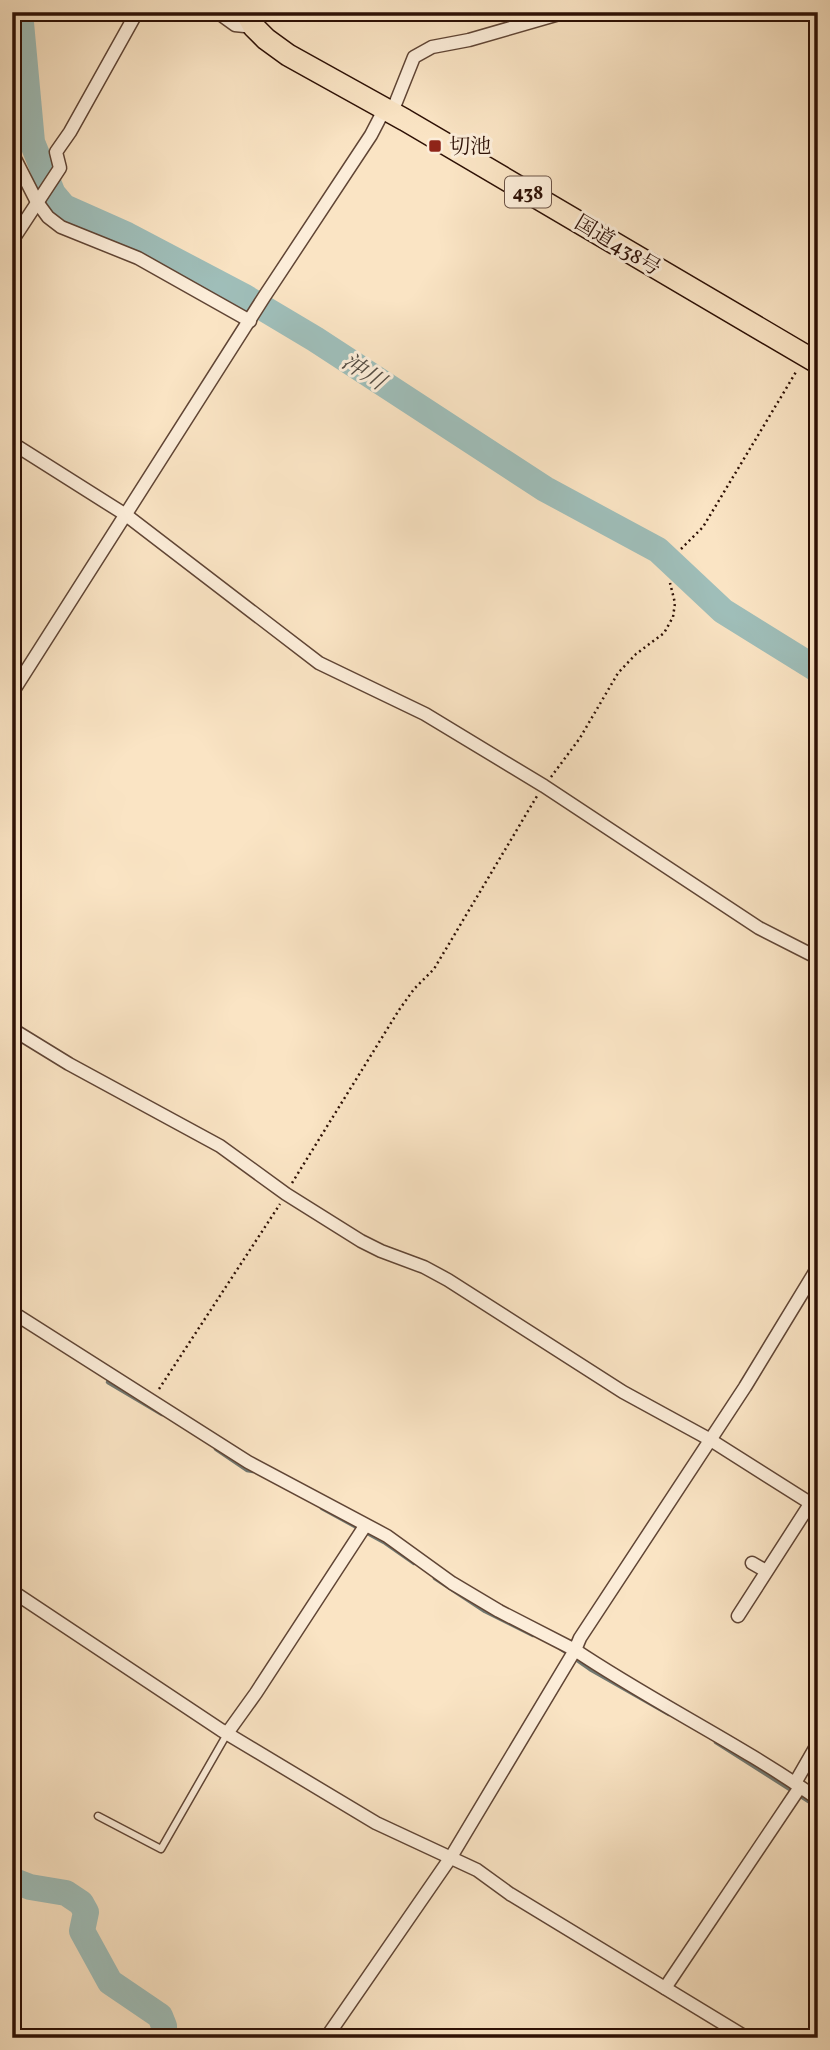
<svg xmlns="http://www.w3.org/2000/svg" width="830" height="2050" font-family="Vollkorn,'Noto Serif JP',serif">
<rect width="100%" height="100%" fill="#fae4c4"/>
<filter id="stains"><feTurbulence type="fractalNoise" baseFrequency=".00286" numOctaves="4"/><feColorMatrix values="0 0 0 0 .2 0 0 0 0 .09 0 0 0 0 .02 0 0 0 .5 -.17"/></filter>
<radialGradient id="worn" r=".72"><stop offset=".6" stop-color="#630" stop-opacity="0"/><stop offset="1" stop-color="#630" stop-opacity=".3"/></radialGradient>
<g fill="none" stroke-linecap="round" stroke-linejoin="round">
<!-- stream -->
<g stroke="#717871" stroke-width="4.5">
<path d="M108 1382 162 1414"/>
<path d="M216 1449 247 1470 253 1471"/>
<path d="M322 1508 384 1542 414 1563"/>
<path d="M435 1578 485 1611 533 1635"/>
<path d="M560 1648 590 1669 669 1714"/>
<path d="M716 1742 818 1807"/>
</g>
<!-- river -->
<g stroke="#9fbeb9" stroke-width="26">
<path d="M20 12 32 142 53 194 64 207 127 235 243 296 315 339 545 489 658 550 723 611 818 670"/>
<path d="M12 1880 30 1887 66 1893 81 1903 86 1912 82 1931 110 1982 160 2016 164 2026V2038"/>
</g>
<!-- service casing -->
<g stroke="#604535" stroke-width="9">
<path id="service" d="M98 1816 161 1849 227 1734"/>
</g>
<!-- minor casing -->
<g stroke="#604535" stroke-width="15">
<g id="minor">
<path d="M217 12 235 25 254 27"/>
<path d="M392 112 414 57 432 47 469 40 566 12"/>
<path d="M12 153 37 202 48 217 61 227 138 258 250 321"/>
<path d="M12 241 60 168 56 152 70 132 137 12"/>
<path d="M12 443 126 515 319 663 425 714 544 786 759 928 818 958"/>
<path d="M12 693 264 297 371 135 385 108"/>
<path d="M12 1029 69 1064 220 1146 286 1194 361 1241 381 1251 424 1267 448 1280 623 1392 709 1439 818 1508"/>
<path d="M12 1312 248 1462 387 1536 452 1583 499 1611 575 1650 580 1638 745 1387 818 1267"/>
<path d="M752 1563 766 1571"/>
<path d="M12 1591 221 1730 376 1823 477 1870 510 1894 747 2038"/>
<path d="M738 1616 810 1504"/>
<path d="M228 1732 256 1693 365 1526"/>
<path d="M795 1783 818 1743"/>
<path d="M665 1988 800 1787"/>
<path d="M326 2038 451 1857 575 1650C654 1703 740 1744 818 1799"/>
</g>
</g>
<!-- trunk casing -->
<g stroke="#2d1005" stroke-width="24">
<path id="trunk" d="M246 12 254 27 266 39 288 55 405 120 818 363"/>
</g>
<!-- path -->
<g stroke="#2d1005" stroke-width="2.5" stroke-dasharray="2 3.5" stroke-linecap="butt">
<path d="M681 549 703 527 796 372"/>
<path d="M551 777 580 738 618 673 636 654 664 633 673 617 675 603 670 583"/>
<path d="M292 1183 399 1010 414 989 434 969 537 796"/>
<path d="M159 1389 280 1204"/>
</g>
<!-- service -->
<use href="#service" stroke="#fcedd9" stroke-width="6"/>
<!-- minor -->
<use href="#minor" stroke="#fcedd9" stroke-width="12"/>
<!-- trunk -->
<use href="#trunk" stroke="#fae4c4" stroke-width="21"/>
</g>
<!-- markers -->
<rect fill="#8f2418" stroke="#fcedd9" stroke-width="2.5" x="428" y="139" width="14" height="14" rx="3.5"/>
<g text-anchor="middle" stroke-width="6" stroke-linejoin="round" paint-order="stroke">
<!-- shield labels -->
<rect fill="#fcedd9" stroke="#6b5245" stroke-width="2" x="505" y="176.5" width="46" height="31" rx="5"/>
<g font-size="19" font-weight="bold" fill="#2d1005">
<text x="528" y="199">438</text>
</g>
<!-- poi labels -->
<g font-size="21" fill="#2d1005" stroke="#fcedd9" text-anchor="start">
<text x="449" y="153">切池</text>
</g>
<!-- street labels -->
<g font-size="21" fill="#2d1005" stroke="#fcedd9">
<text transform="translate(618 245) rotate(31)" y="7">国道438号</text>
</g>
<!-- water labels -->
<g font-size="23" font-style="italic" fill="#554d44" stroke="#fcedd9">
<text transform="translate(364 371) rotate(33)" y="8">沖川</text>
</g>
</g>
<!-- margin -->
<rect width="830" height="2050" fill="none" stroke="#fae4c4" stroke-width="42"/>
<rect x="14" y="14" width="802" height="2022" fill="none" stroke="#2d1005" stroke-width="3.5"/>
<rect x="21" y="21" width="788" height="2008" fill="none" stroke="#2d1005" stroke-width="2"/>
<rect width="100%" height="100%" filter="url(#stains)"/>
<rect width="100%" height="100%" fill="url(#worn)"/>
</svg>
